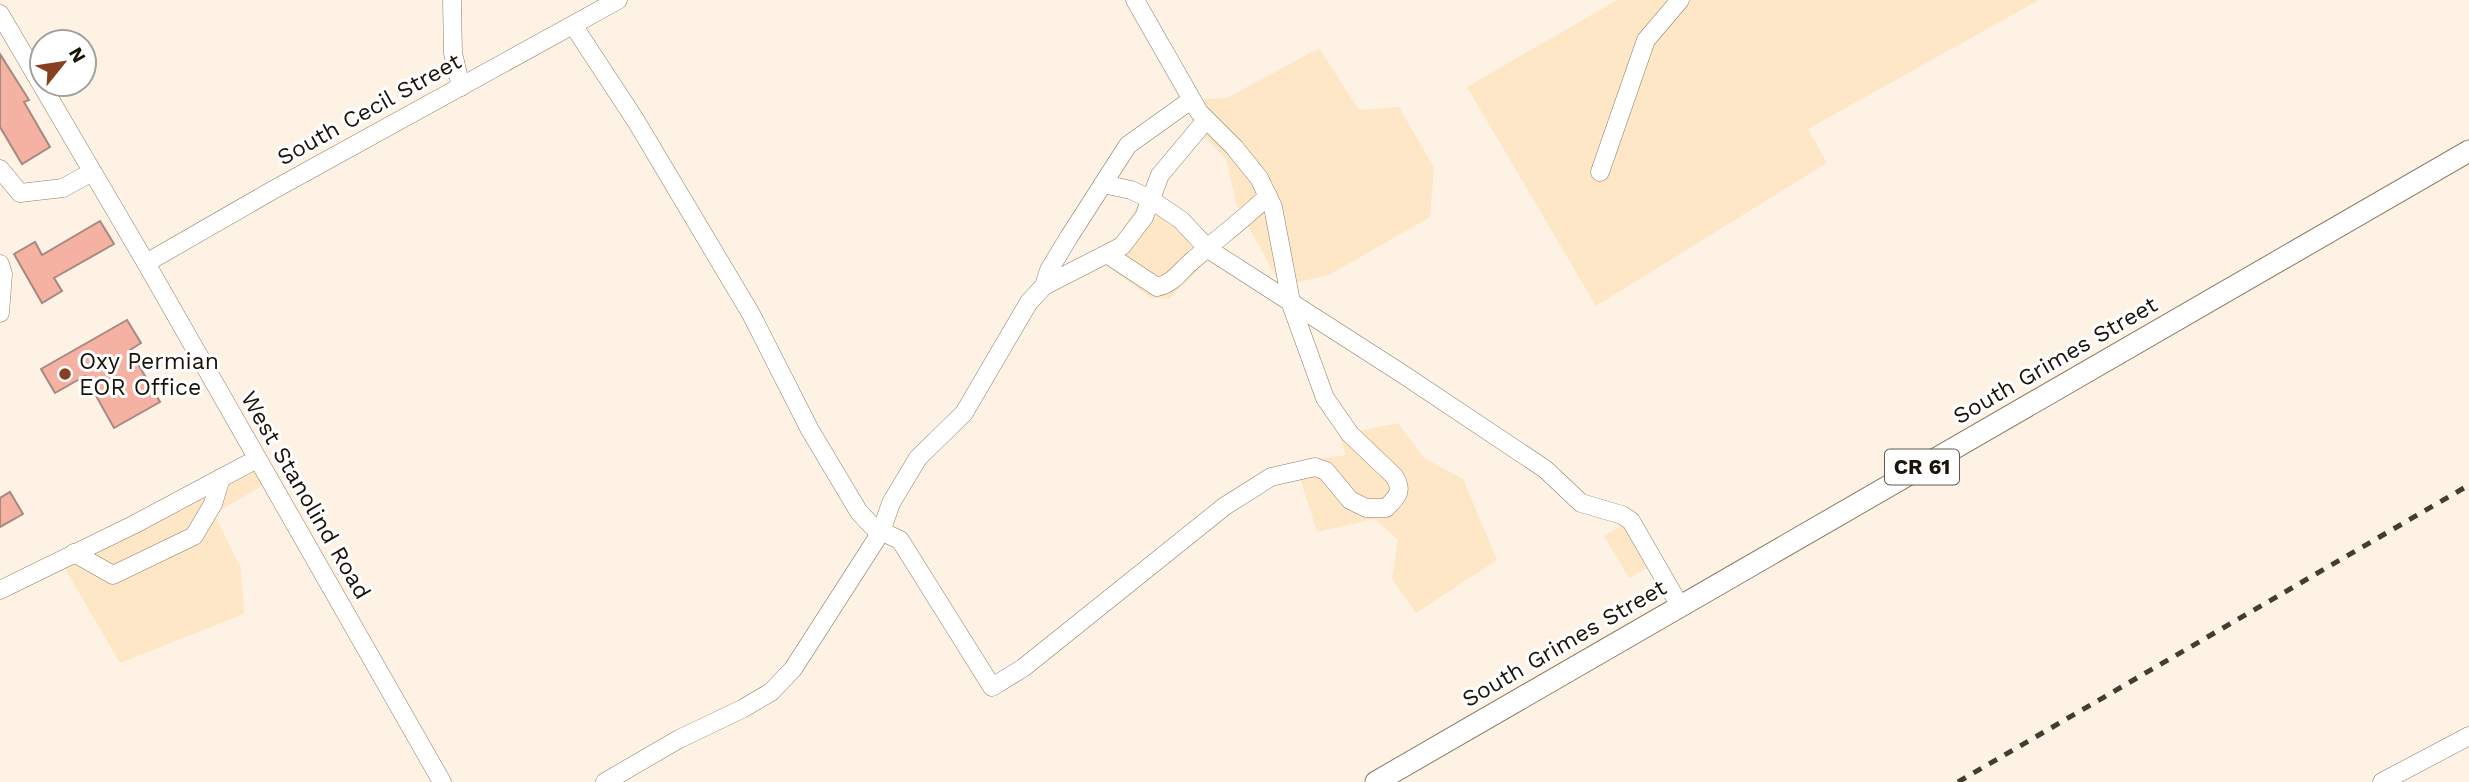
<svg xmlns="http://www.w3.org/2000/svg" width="2469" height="782" font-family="'Work Sans',sans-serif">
<rect width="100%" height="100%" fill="#fdf2e3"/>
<!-- built -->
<g fill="#fee7c7">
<path d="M1617 0H2039L1808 129 1827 163 1596 306 1467 87Z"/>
<path d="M1319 48 1359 110 1399 107 1434 168 1430 217 1329 275 1281 286 1237 206 1226 159 1206 139 1188 112 1205 99 1227 98Z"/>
<path d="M1161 194 1222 246 1169 299 1151 298 1092 255 1119 235 1139 203Z"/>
<path d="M1398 423 1424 458 1463 479 1497 560 1416 613 1392 579 1398 540 1375 519 1317 532 1295 462 1346 455 1339 435Z"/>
<path d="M253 468 262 486 214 514 241 568 244 614 120 663 64 567Z"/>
<path d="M1628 522 1653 565 1629 578 1604 536Z"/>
</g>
<!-- building -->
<g fill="#f5b1a2" stroke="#a78982" stroke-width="2">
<path d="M0 54 29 100 24 102 50 147 22 164 0 127Z"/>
<path d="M100 221 114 244 54 278 62 291 42 303 14 254 35 242 42 255Z"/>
<path d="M127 320 141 343 130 350 160 402 114 428 85 376 55 393 41 369Z"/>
<path d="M10 492 23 514 0 527V498Z"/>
</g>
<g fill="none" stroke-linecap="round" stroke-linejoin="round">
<!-- minor casing -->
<g stroke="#8d7c66" stroke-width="19">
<g id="minor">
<path d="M452 0 453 53 461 87"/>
<path d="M0 14 146 263 442 782"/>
<path d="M573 25 636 121 751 314 810 430 859 512 874 528 900 540 992 687 1023 668 1225 506 1271 477 1315 467 1326 471 1350 500 1366 508H1386C1397 497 1404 491 1394 476L1350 434 1325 398 1292 307 1273 207 1259 178 1234 147 1199 112 1135 0"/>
<path d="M0 169 20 193 63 188 92 172"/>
<path d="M1600 172 1646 40 1680 0"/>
<path d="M1103 184 1131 190 1150 199 1181 220 1208 249 1401 373 1545 469 1581 503 1622 515 1631 521 1680 606"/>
<path d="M1107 254 1157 287C1174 283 1179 272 1192 261 1217 239 1243 220 1268 196"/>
<path d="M146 263 273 190 618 0"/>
<path d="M0 264 3 274 0 313"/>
<path d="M1044 286 1049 270 1069 237 1128 145 1191 100"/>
<path d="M74 553 113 575 194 536 213 504 221 478"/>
<path d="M0 590 133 525 257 459"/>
<path d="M605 782 679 739 742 709 771 692 793 669 881 532 891 503 918 458 964 413 1029 302 1044 286 1122 246 1144 217 1160 175 1206 120"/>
<path d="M2382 782 2469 736"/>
</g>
</g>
<!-- major casing -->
<g stroke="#8d7c66" stroke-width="23">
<path id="major" d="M1376 782 2469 151"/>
</g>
<!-- minor -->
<use href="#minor" stroke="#fff" stroke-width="18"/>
<!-- major -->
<use href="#major" stroke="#fff" stroke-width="21"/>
<!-- rail -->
<path stroke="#423c31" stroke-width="5" stroke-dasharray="9 9" stroke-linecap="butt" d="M1958 782 2469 485"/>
</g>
<!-- markers -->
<circle fill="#873f22" stroke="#fff" stroke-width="2.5" cx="65" cy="374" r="7"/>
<g text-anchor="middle" stroke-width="6" stroke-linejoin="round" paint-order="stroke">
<!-- shield labels -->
<rect fill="#fff" stroke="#5f5a54" stroke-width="2" x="1885" y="449.5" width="74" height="35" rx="5"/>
<g font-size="21" font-weight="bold" fill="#1a140b">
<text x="1922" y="474">CR 61</text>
</g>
<!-- street labels -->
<g font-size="23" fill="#1a140b" stroke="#fff">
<text transform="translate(369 109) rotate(-29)" y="8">South Cecil Street</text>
<text transform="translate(2055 360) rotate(-30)" y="8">South Grimes Street</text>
<text transform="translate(306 495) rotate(60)" y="8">West Stanolind Road</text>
<text transform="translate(1564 643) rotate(-30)" y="8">South Grimes Street</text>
</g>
<!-- poi labels -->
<g font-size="23" fill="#1a140b" stroke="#fff" text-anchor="start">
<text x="79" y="369">Oxy Permian<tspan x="79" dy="26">EOR Office</tspan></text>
</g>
</g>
<!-- north arrow -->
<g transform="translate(63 63) rotate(60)"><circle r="33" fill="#ffffff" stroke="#a3a19d" stroke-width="2"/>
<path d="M0-5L12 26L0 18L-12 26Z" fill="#873f22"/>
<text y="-10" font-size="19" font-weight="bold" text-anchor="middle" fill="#1a140b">N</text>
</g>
</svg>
